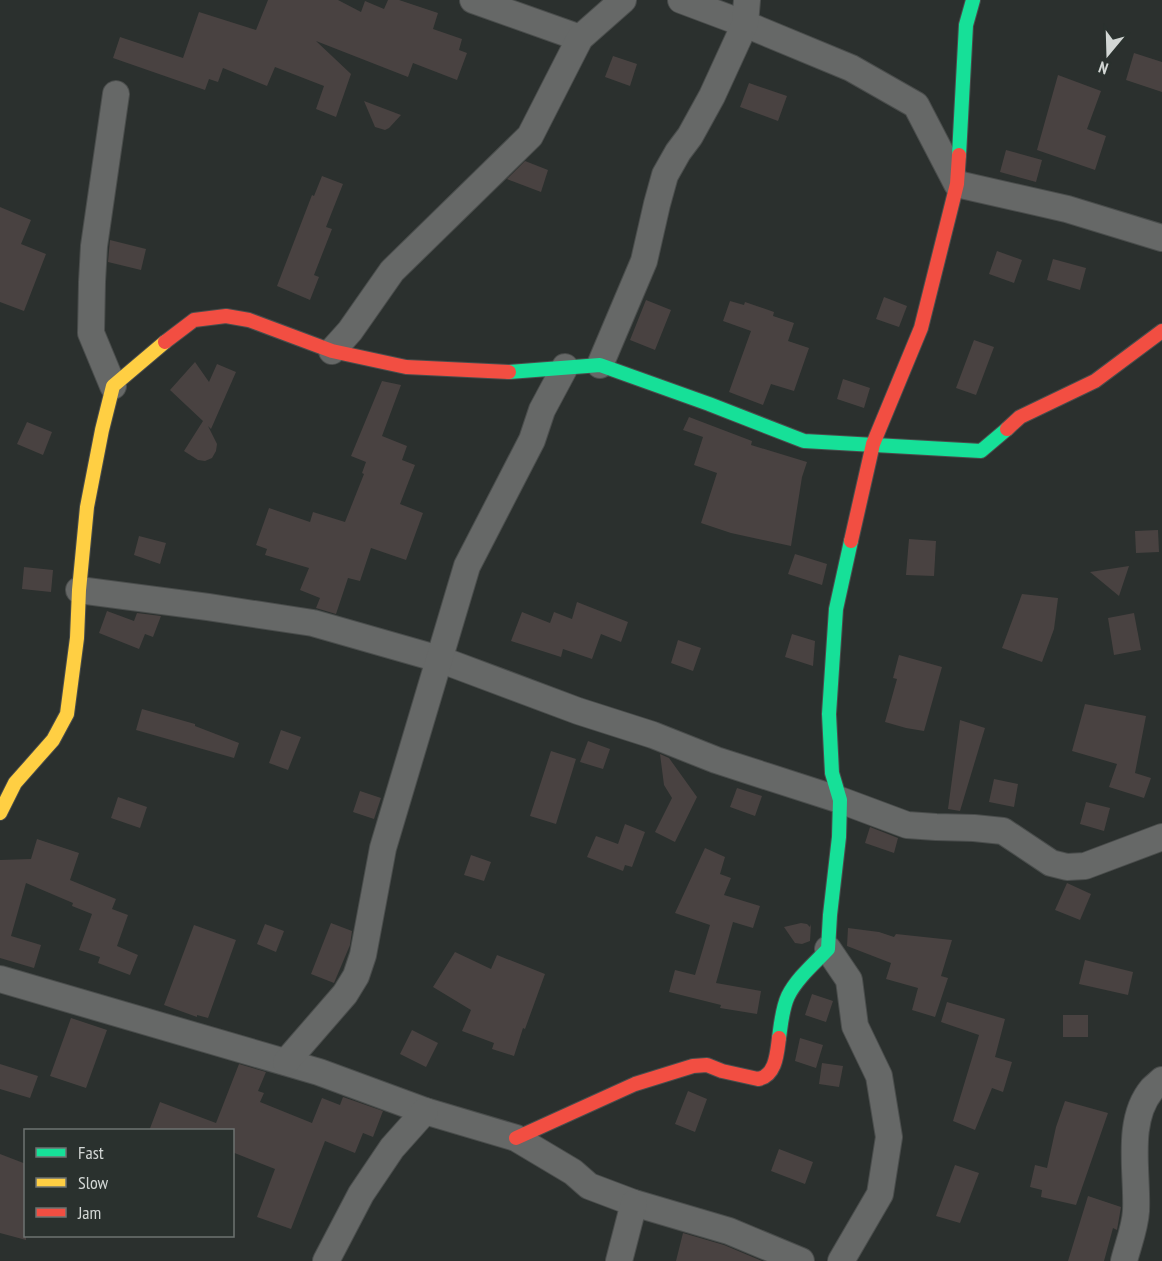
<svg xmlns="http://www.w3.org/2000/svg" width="1162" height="1261" font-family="'PT Sans Narrow',sans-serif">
<rect width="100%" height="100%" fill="#2b302e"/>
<!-- building -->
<g fill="#494241">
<path d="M268 0H338L361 12 365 1 384 9 388 0H399L438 13 433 29 462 39 459 50 467 53 457 80 413 63 408 77 316 41 351 74 336 117 316 109 324 86 275 67 267 86 223 68 218 82 209 79 205 90 113 58 120 37 183 58 199 12 256 30Z"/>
<path d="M1134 53 1162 62V92L1126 80Z"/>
<path d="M613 56 637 64 630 86 605 77Z"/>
<path d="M1058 75 1101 91 1087 129 1106 136 1095 170 1037 150Z"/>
<path d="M749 83 787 96 778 121 740 107Z"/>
<path d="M364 101 401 115 389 128 385 130 375 127Z"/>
<path d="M1006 150 1042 160 1036 182 1000 172Z"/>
<path d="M525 161 548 170 541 192 507 179Z"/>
<path d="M322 176 343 184 326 227 332 229 314 275 319 277 310 300 277 286 312 195 314 196Z"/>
<path d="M0 207 31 220 21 244 46 254 24 311 0 302Z"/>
<path d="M110 240 146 249 141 270 108 262Z"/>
<path d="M997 251 1022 260 1014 283 989 274Z"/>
<path d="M1053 259 1086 268 1080 290 1047 280Z"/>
<path d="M884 297 907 306 899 327 876 319Z"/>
<path d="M646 300 671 310 655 350 630 340Z"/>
<path d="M730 301 744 305 745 302 774 312 773 316 794 323 788 341 809 348 794 391 771 384 763 405 729 392 751 331 723 321Z"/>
<path d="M974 340 994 347 976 395 956 388Z"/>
<path d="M195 362 209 382 217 364 236 372 211 429 208 426 217 444 216 451 212 458 205 461 198 460 184 451 203 421 170 390Z"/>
<path d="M843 379 870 388 864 408 837 399Z"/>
<path d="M382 381 401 385 382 436 407 446 402 460 415 465 400 504 423 513 406 560 371 548 360 581 348 578 336 614 316 608 320 598 300 590 309 568 265 555 267 549 256 545 269 508 310 522 313 512 345 522 364 474 362 473 366 462 351 456Z"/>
<path d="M689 417 752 441 751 445 807 462 802 477 791 546 731 533 701 523 717 473 694 465 703 437 683 430Z"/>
<path d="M27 422 52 432 43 455 17 444Z"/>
<path d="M1158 530 1159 552 1136 553 1135 531Z"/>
<path d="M139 536 166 543 160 564 134 555Z"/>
<path d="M909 539 936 541 934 576 906 575Z"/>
<path d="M795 554 827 564 822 585 788 574Z"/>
<path d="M1129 566 1119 596 1090 572Z"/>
<path d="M24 567 53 570 51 592 22 589Z"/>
<path d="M1022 594 1058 598 1054 629 1042 662 1002 648Z"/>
<path d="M577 602 628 622 621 642 601 634 592 659 563 649 561 657 511 641 522 612 550 623 554 612 572 619Z"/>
<path d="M107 611 134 621 137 613 161 616 153 637 145 634 139 649 99 633Z"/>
<path d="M1134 613 1141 650 1114 655 1108 618Z"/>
<path d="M792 634 815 641 813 666 785 657Z"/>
<path d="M678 640 701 648 693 671 671 663Z"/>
<path d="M899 655 942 667 924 731 906 728 885 722 897 679 893 678Z"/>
<path d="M1085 704 1146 716 1135 773 1151 778 1144 798 1109 787 1117 764 1072 751Z"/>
<path d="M142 709 195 724V726L239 743 234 758 136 730Z"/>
<path d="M960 720 985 728 960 811 948 809Z"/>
<path d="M281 730 301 737 288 770 269 763Z"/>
<path d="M588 741 610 749 603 769 580 762Z"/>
<path d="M551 751 576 759 556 824 530 816Z"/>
<path d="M660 754 669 758 697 797 675 842 655 832 672 798 664 785Z"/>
<path d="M994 779 1018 784 1014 807 989 802Z"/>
<path d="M737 788 762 796 755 816 730 807Z"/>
<path d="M360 791 381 798 374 819 353 812Z"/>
<path d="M118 797 147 807 140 828 111 818Z"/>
<path d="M1086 802 1110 808 1104 831 1080 824Z"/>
<path d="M625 824 645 832 632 867 625 865 623 871 587 857 596 836 618 844Z"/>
<path d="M870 827 898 838 894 853 865 843Z"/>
<path d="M37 839 79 853 70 880 116 899 112 909 128 915 117 946 138 955 130 975 98 963 100 957 79 950 92 914 72 906 73 903 26 883 11 936 41 945 34 968 0 958V860L31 859Z"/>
<path d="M705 848 725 857 720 874 731 878 724 895 760 906 753 928 733 922 716 983 761 991 757 1014 720 1008 721 1005 669 992 675 970 695 975 710 925 675 913Z"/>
<path d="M471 855 491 862 484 881 464 875Z"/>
<path d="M1067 883 1091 894 1080 920 1055 910Z"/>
<path d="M331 923 352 931 350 945 334 983 311 974Z"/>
<path d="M801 923 807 924 810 927 811 924 810 941 802 944 795 943 784 927Z"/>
<path d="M265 924 284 931 276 952 257 944Z"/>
<path d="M194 925 236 940 208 1018 197 1015V1017L164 1005Z"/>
<path d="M848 928 879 932 894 937 896 934 952 940 941 976 948 978 935 1017 912 1010 918 988 886 979 891 963 847 946Z"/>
<path d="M455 952 491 969 497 955 545 974 525 1029 523 1028 514 1056 492 1049 494 1043 462 1031 471 1010 433 987Z"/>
<path d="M1085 960 1133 972 1128 995 1079 984Z"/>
<path d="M812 994 833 1001 826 1022 805 1015Z"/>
<path d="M947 1002 1005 1019 995 1057 1012 1062 1003 1092 992 1088 975 1130 953 1121 979 1035 941 1022Z"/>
<rect x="1063" y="1015" width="25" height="22"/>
<path d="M71 1018 107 1030 86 1088 50 1076Z"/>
<path d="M412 1030 438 1043 426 1067 400 1054Z"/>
<path d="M800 1038 823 1045 816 1068 795 1061Z"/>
<path d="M822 1063 843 1066 839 1087 819 1084Z"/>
<path d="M0 1064 38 1076 30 1098 0 1089Z"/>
<path d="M239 1064 266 1072 258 1091 264 1093 260 1102 312 1123 322 1098 340 1105 343 1097 383 1111 373 1137 363 1133 355 1153 325 1141 291 1229 257 1217 275 1169 232 1152V1131H149L160 1102 216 1123Z"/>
<path d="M688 1091 707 1099 695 1132 675 1124Z"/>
<path d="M1065 1101 1108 1113 1076 1205 1041 1197 1042 1190 1030 1187 1035 1165 1047 1168 1056 1127Z"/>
<path d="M779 1149 813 1162 805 1184 771 1171Z"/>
<path d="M0 1154 26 1164V1240L0 1233Z"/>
<path d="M955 1165 979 1173 960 1223 936 1216Z"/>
<path d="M1088 1196 1121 1207 1117 1230 1113 1228 1104 1261H1068Z"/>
<path d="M683 1233 724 1245 762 1261H676Z"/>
</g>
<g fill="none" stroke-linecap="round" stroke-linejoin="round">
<!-- street casing -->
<g stroke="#4a4d4c" stroke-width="28">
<g id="street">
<path d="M473 0 580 38"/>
<path d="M681 0 745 24 851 68 916 105 957 184 1067 209 1162 238"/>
<path d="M332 351 350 331 392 271 530 136 580 38 623 0"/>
<path d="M600 365 644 261 657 204 665 175 678 152 690 136 712 96 745 24 747 0"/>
<path d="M113 386 91 333 92 282 94 246 116 94"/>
<path d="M79 590 208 607 313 623 439 659 578 711 653 735 716 760 840 800 907 825 936 827 974 828 1003 831 1051 863 1067 867 1085 866 1162 837"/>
<path d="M828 949 849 980 855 1026 879 1076 889 1137 880 1194 841 1261"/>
<path d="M0 979 319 1072 425 1111 516 1138 573 1172 589 1186 634 1203 729 1231 801 1261"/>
<path d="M286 1062 345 994 356 976 363 955 383 848 467 566 532 440 542 410 565 367"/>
<path d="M326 1261 361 1194 392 1148 425 1111"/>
<path d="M619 1261 634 1203"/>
<path d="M1124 1261C1128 1245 1135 1228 1136 1211 1138 1174 1125 1121 1152 1089 1155 1086 1159 1083 1162 1080"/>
</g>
</g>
<!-- fast casing -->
<g stroke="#4a4d4c" stroke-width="16">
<g id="fast">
<path d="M959 155 966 25 973 0"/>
<path d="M509 372 600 365 709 404 804 441 981 451 1007 429"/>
<path d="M779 1038C781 1024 782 1009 788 996 797 978 814 964 828 949L830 915 839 837 840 800 832 773 829 714 836 609 851 541"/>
</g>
</g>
<!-- slow casing -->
<g stroke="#4a4d4c" stroke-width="16">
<path id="slow" d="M0 813 15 783 53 740 67 714 77 638 79 590 87 507 102 430 113 386 165 342"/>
</g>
<!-- jam casing -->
<g stroke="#4a4d4c" stroke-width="16">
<g id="jam">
<path d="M165 342 194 320 226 316 249 320 332 351 406 367 509 372"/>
<path d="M1007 429 1020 417 1095 381 1162 331"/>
<path d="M851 541 873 444 921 328 957 184 959 155"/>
<path d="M516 1138 635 1084 693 1066 707 1065 722 1071 758 1079C776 1076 777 1053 779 1038"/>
</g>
</g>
<!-- street -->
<use href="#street" stroke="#666867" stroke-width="26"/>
<!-- fast -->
<use href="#fast" stroke="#16e098" stroke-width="14"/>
<!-- slow -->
<use href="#slow" stroke="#ffcf43" stroke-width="14"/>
<!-- jam -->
<use href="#jam" stroke="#f24e42" stroke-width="14"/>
</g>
<!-- legend -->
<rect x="24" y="1129" width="210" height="108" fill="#2a312e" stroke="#6e7371" stroke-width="1.5"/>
<rect x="36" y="1148" width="30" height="9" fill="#16e098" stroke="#6e7371" stroke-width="1.5"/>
<text x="78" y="1159" font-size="18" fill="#d3d7d5">Fast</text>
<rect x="36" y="1178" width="30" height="9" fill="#ffcf43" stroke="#6e7371" stroke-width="1.5"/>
<text x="78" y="1189" font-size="18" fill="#d3d7d5">Slow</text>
<rect x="36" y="1208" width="30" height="9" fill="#f24e42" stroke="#6e7371" stroke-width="1.5"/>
<text x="78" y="1219" font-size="18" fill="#d3d7d5">Jam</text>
<!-- north arrow -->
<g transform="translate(1108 54) rotate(199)" stroke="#2a312e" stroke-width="4.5" paint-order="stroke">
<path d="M0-4.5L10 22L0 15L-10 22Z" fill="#d3d7d5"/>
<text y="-9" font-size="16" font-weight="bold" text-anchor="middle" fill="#d3d7d5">N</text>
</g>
</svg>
